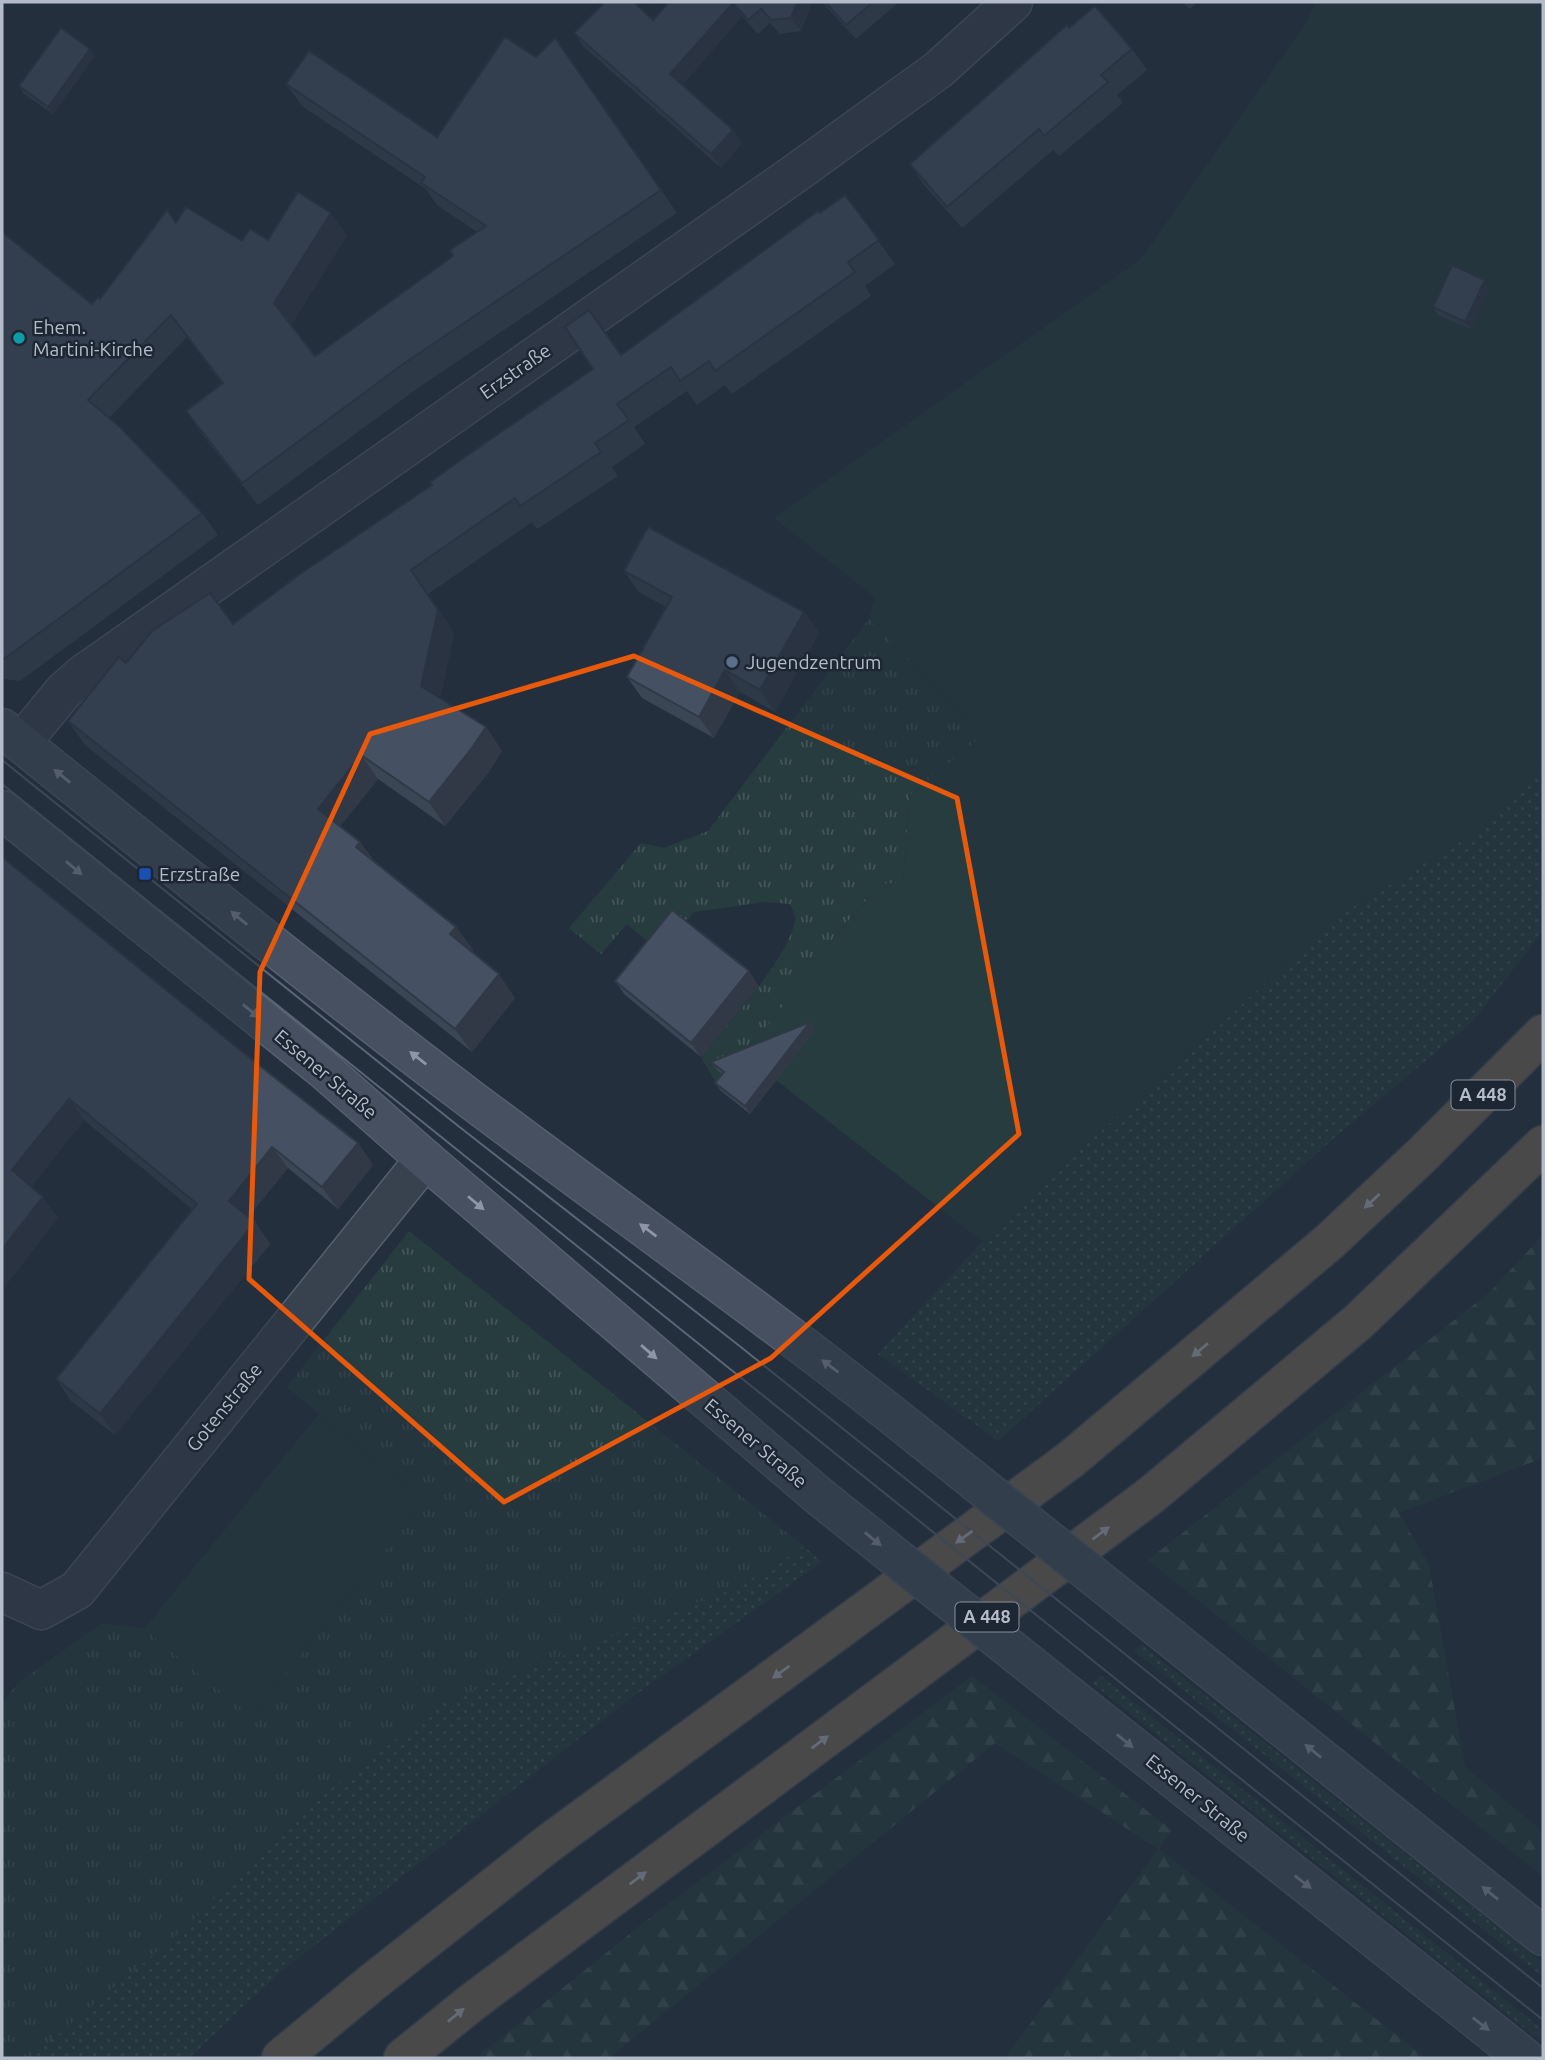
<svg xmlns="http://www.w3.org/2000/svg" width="1545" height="2060" font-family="Ubuntu,sans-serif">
<defs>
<pattern id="grass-dots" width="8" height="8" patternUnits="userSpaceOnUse" patternTransform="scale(1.75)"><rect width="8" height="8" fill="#263c3f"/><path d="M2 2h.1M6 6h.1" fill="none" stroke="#435659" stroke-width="1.8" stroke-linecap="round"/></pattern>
<pattern id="forest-firs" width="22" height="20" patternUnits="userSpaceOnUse" patternTransform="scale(1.75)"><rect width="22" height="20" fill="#263c3f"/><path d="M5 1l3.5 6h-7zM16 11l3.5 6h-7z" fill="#435659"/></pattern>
<pattern id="park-tufts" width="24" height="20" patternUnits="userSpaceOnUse" patternTransform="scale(1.75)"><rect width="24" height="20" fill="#263c3f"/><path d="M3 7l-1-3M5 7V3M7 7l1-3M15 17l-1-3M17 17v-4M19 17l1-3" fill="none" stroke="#435659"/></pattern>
</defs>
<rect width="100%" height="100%" fill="#242f3e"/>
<!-- grass -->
<g fill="url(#grass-dots)">
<path d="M1543 764V931L1473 1021 1334 1138 998 1441 878 1354 1018 1203 1157 1082 1338 916 1479 830Z"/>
<path d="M805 1547 822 1562 631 1698 278 1974 189 2058H30L186 1927 298 1814 444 1702 735 1588Z"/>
<path d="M1142 1645 1543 1963V1977L1134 1651Z"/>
<path d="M1101 1676 1543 2030V2043L1092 1683Z"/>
</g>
<!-- forest -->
<g fill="url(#forest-firs)">
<path d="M1543 1235V1458L1399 1513 1429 1565 1465 1767 1543 1832V1876L1433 1790 1148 1560 1490 1292Z"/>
<path d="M972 1676 1172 1830 1159 1849 1426 2058H1005L1158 1849 995 1743 609 2058H476L647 1920Z"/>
</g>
<!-- park -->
<g fill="url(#park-tufts)">
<path d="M869 619 984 735 910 795 903 883 880 884 832 940 721 1091 701 1057C725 1028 792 954 795 919 795 914 792 908 790 904L765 902 694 912 660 952 627 924 601 954 569 928 641 843 664 848 708 831Z"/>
<path d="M409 1231 805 1547 735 1588 444 1702 298 1814 186 1927 30 2058H2V1703L18 1683 102 1623 144 1629 252 1715 425 1501 287 1387Z"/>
</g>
<!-- garden -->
<g fill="#263c3f">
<path d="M1316 2H1543V764L1479 830 1338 916 1157 1082 1018 1203 983 1242 745 1056 832 940 880 884 903 882 910 795 984 735 869 619 875 597 774 518 1141 259 1306 23Z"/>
<path d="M319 1414 425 1501 251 1716 144 1629Z"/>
</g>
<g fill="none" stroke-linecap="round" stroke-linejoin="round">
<!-- street casing -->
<g stroke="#565f6c" stroke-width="41">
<g id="street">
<path d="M21 743 63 692 82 675 800 170 938 70 1013 2"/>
<path d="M2 1592 41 1610 77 1590 425 1159"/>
</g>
</g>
<!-- secondary casing -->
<g stroke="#565f6c" stroke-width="41">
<g id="secondary">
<path d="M2 728C158 853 313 980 473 1101 619 1211 769 1316 912 1431"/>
<path d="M2 810 323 1069 425 1159 820 1497"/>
<path d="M1161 1630 1543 1936"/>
<path d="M1072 1698 1525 2058"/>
</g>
</g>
<!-- highway casing -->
<g stroke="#434c59" stroke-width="41">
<g id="highway">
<path d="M281 2058 374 1981 549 1843 1070 1460 1329 1242 1422 1155 1543 1034"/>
<path d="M403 2058 471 2003 1150 1496 1358 1322 1543 1145"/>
</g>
</g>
<!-- street -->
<use href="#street" stroke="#38414e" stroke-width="38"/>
<!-- secondary -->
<use href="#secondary" stroke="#465061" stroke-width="38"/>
<!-- highway -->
<use href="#highway" stroke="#746855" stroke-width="38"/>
<!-- tram -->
<g stroke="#5a6575" stroke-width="2">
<path d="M2 760 457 1125 737 1344 1543 1988"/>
<path d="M2 784 1157 1712 1543 2020"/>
</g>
<!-- secondary-bridge casing -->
<g stroke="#565f6c" stroke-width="41" stroke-linecap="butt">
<g id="secondary-bridge">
<path d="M912 1431 1161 1630"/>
<path d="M820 1497 1072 1698"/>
</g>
</g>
<!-- secondary-bridge -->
<use href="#secondary-bridge" stroke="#465061" stroke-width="38"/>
</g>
<!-- wall -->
<g fill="#3b4654">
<path d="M669 2H812L801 31 780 34 770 23 758 34 742 16 682 85 733 130 742 143 721 168 584 47 574 33 653 20Z"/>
<path d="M822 2H899L856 39Z"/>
<path d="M1182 2H1197L1190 9Z"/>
<path d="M1069 28 1132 49 1147 70 1117 95 1123 103 1059 156 1053 150 962 228 924 185 910 164Z"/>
<path d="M555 38 677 213 418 388 258 505 201 433 186 411 222 384 187 337 109 418 202 513 218 535 20 681 4 679 2 677V232L92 304 100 299 176 223 242 241 347 235 291 325 315 356 453 256 477 232 437 205 426 189 302 106 286 84 437 137 536 57Z"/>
<path d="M95 56 53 114 24 94 19 86Z"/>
<path d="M845 195 895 264 865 286 871 296 732 394 725 385 697 405 687 391 634 427 645 444 612 467 618 476 537 529 532 522 428 594 454 633 440 698 486 727 502 751 488 773 445 826 378 779 340 826 360 842 374 861 456 927 473 950 472 952 515 998 472 1052 85 745 68 721 126 663 233 624 621 355Z"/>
<path d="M1490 288 1471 329 1438 315 1433 307Z"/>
<path d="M624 571 804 612 819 633 775 712 740 692 714 738 642 698 627 677 666 607 639 592Z"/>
<path d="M2 857 270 1074 358 1143 373 1165 338 1209 288 1168 248 1217 255 1222 270 1244 115 1435 71 1401 56 1379 193 1210 84 1120 31 1187 58 1218 2 1290Z"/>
<path d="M615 981 759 986 701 1057 625 995Z"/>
<path d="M810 1022 815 1030 750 1114 721 1091 715 1083 722 1074 717 1070 711 1062Z"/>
</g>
<!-- shaded-wall -->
<g fill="#303945">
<path d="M797 2H812L801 31 791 18Z"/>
<path d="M733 3 742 16 680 88 670 74Z"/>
<path d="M90 49 95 56 53 114 48 107Z"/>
<path d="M733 130 742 143 721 168 711 154Z"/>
<path d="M331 213 347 235 290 326 274 303Z"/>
<path d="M1485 280 1490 288 1471 329 1465 322Z"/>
<path d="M411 570 454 633 438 710 421 686Z"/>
<path d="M804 612 819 633 775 712 760 690Z"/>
<path d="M725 670 740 692 714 738 699 717Z"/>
<path d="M486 727 502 751 488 773 445 826 429 802Z"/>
<path d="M361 755 378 779 335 833 318 809Z"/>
<path d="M360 842 377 866 356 847Z"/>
<path d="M456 927 473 950 467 958 450 934Z"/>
<path d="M749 971 759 986 701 1057 691 1043Z"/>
<path d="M499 974 515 998 472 1052 455 1029Z"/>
<path d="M810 1022 815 1030 750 1114 745 1106Z"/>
<path d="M69 1099 84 1120 27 1192 12 1170Z"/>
<path d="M358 1143 373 1165 338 1209 322 1187Z"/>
<path d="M272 1147 288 1168 244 1222 229 1201Z"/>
<path d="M43 1197 58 1218 2 1290V1249Z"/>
<path d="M255 1222 270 1244 115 1435 100 1414Z"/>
</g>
<!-- building -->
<g fill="#455162" stroke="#303945" stroke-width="2">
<path d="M605 2H634L653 20 669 2H797L791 18 771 20 761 9 748 20 733 3 670 74 733 130 711 154 574 33Z"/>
<path d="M825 2H873L846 25Z"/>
<path d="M1095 6 1132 49 1101 75 1108 82 1044 136 1039 129 947 207 910 164 1067 25 1069 28Z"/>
<path d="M61 28 90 49 48 107 19 86Z"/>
<path d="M505 37 536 57 555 38 661 190 402 365 242 483 186 411 223 383 171 315 88 400 120 427 202 513 4 659 2 658V232L92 304 98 297 100 299 167 210 176 223 186 207 242 241 250 229 268 240 298 192 331 213 274 303 315 356 453 256 450 250 486 226 421 183 425 177 286 84 309 51 437 137Z"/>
<path d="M845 195 879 240 848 262 855 272 715 371 709 361 680 381 671 367 617 404 629 420 595 443 601 452 520 506 515 498 411 570 438 610 421 686 486 727 471 749 429 802 361 755 318 809 360 842 356 847 456 927 450 934 499 974 455 1029 68 721 119 657 126 663 152 631 210 593 233 624 300 574 432 485 430 482 485 443 593 369 565 327 589 310 621 355 818 211 820 213Z"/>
<path d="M1452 265 1485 280 1465 322 1433 307Z"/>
<path d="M648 527 804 612 760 690 725 670 699 717 627 677 672 597 624 571Z"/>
<path d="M2 857 270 1074 358 1143 322 1187 272 1147 229 1201 255 1222 100 1414 56 1379 197 1204 69 1099 12 1170 43 1197 2 1249Z"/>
<path d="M672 910 749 971 691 1043 615 981Z"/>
<path d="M810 1022 745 1106 715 1083 724 1072 711 1062Z"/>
</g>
<!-- one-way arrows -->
<defs><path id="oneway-solid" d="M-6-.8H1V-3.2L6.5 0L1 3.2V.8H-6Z" transform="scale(1.75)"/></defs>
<g fill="#8e96a5">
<use href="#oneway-solid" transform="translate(62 776) rotate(-141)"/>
<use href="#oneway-solid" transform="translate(74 868) rotate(40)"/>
<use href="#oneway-solid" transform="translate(239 918) rotate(-141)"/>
<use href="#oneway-solid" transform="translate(251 1011) rotate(39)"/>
<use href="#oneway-solid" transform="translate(418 1058) rotate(-142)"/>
<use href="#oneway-solid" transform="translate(476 1203) rotate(40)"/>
<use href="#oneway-solid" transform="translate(648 1230) rotate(-143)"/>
<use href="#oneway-solid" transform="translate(649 1352) rotate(41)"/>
<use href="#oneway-solid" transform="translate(830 1366) rotate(-143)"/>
<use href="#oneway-solid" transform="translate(873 1539) rotate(39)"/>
<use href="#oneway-solid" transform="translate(1125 1741) rotate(39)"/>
<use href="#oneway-solid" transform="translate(1313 1751) rotate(-141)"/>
<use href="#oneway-solid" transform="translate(1303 1882) rotate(38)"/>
<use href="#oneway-solid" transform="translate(1490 1893) rotate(-141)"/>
<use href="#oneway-solid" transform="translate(1481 2024) rotate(38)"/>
</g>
<g fill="#aeb4bd">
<use href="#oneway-solid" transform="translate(1372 1201) rotate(137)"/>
<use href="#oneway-solid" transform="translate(1200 1350) rotate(140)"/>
<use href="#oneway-solid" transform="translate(1101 1533) rotate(-37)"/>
<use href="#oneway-solid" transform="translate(964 1537) rotate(144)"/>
<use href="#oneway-solid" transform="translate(781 1672) rotate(144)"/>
<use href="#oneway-solid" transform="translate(820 1742) rotate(-37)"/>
<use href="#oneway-solid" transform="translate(638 1878) rotate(-37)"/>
<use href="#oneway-solid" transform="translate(456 2015) rotate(-39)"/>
</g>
<!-- marked area -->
<path d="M0 0H1545V2060H0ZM634 656 957 798 1019 1134 771 1358 504 1502 249 1279 260 972 370 734Z" fill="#242f3e" fill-opacity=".55" fill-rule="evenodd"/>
<path fill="none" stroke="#e8590c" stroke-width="5" stroke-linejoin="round" d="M634 656 957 798 1019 1134 771 1358 504 1502 249 1279 260 972 370 734Z"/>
<!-- markers -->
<circle fill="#0f9aa8" stroke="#1d2633" stroke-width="2.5" cx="19" cy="338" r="7"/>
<circle fill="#5c6f8a" stroke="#1d2633" stroke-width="2.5" cx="732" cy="662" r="7"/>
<rect fill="#1a4fb4" stroke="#1d2633" stroke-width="2.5" x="138" y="867" width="14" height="14" rx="3.5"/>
<g text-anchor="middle" stroke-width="5" stroke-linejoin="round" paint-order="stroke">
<!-- shield labels -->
<g fill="#1d2633" stroke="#878f9c" stroke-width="2">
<rect x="1451.5" y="1080.5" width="63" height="29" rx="5"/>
<rect x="955.5" y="1602.5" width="63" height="29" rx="5"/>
</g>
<g font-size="18" font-weight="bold" fill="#b4bcc9">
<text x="1483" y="1101">A 448</text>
<text x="987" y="1623">A 448</text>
</g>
<!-- poi labels -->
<g font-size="19" fill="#b4bcc9" stroke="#1d2633" text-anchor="start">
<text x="33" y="334">Ehem.<tspan x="33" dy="22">Martini-Kirche</tspan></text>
<text x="746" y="669">Jugendzentrum</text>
<text x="159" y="881">Erzstraße</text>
</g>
<!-- street labels -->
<g font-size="19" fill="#b4bcc9" stroke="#1d2633">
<text transform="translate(515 371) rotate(-35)" y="7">Erzstraße</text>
<text transform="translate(326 1074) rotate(40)" y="7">Essener Straße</text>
<text transform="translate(224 1407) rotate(-51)" y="7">Gotenstraße</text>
<text transform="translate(756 1443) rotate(40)" y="7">Essener Straße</text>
<text transform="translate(1198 1798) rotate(39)" y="7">Essener Straße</text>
</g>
</g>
<!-- border -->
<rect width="1545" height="2060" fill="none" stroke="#b4bcc9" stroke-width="7"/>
</svg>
